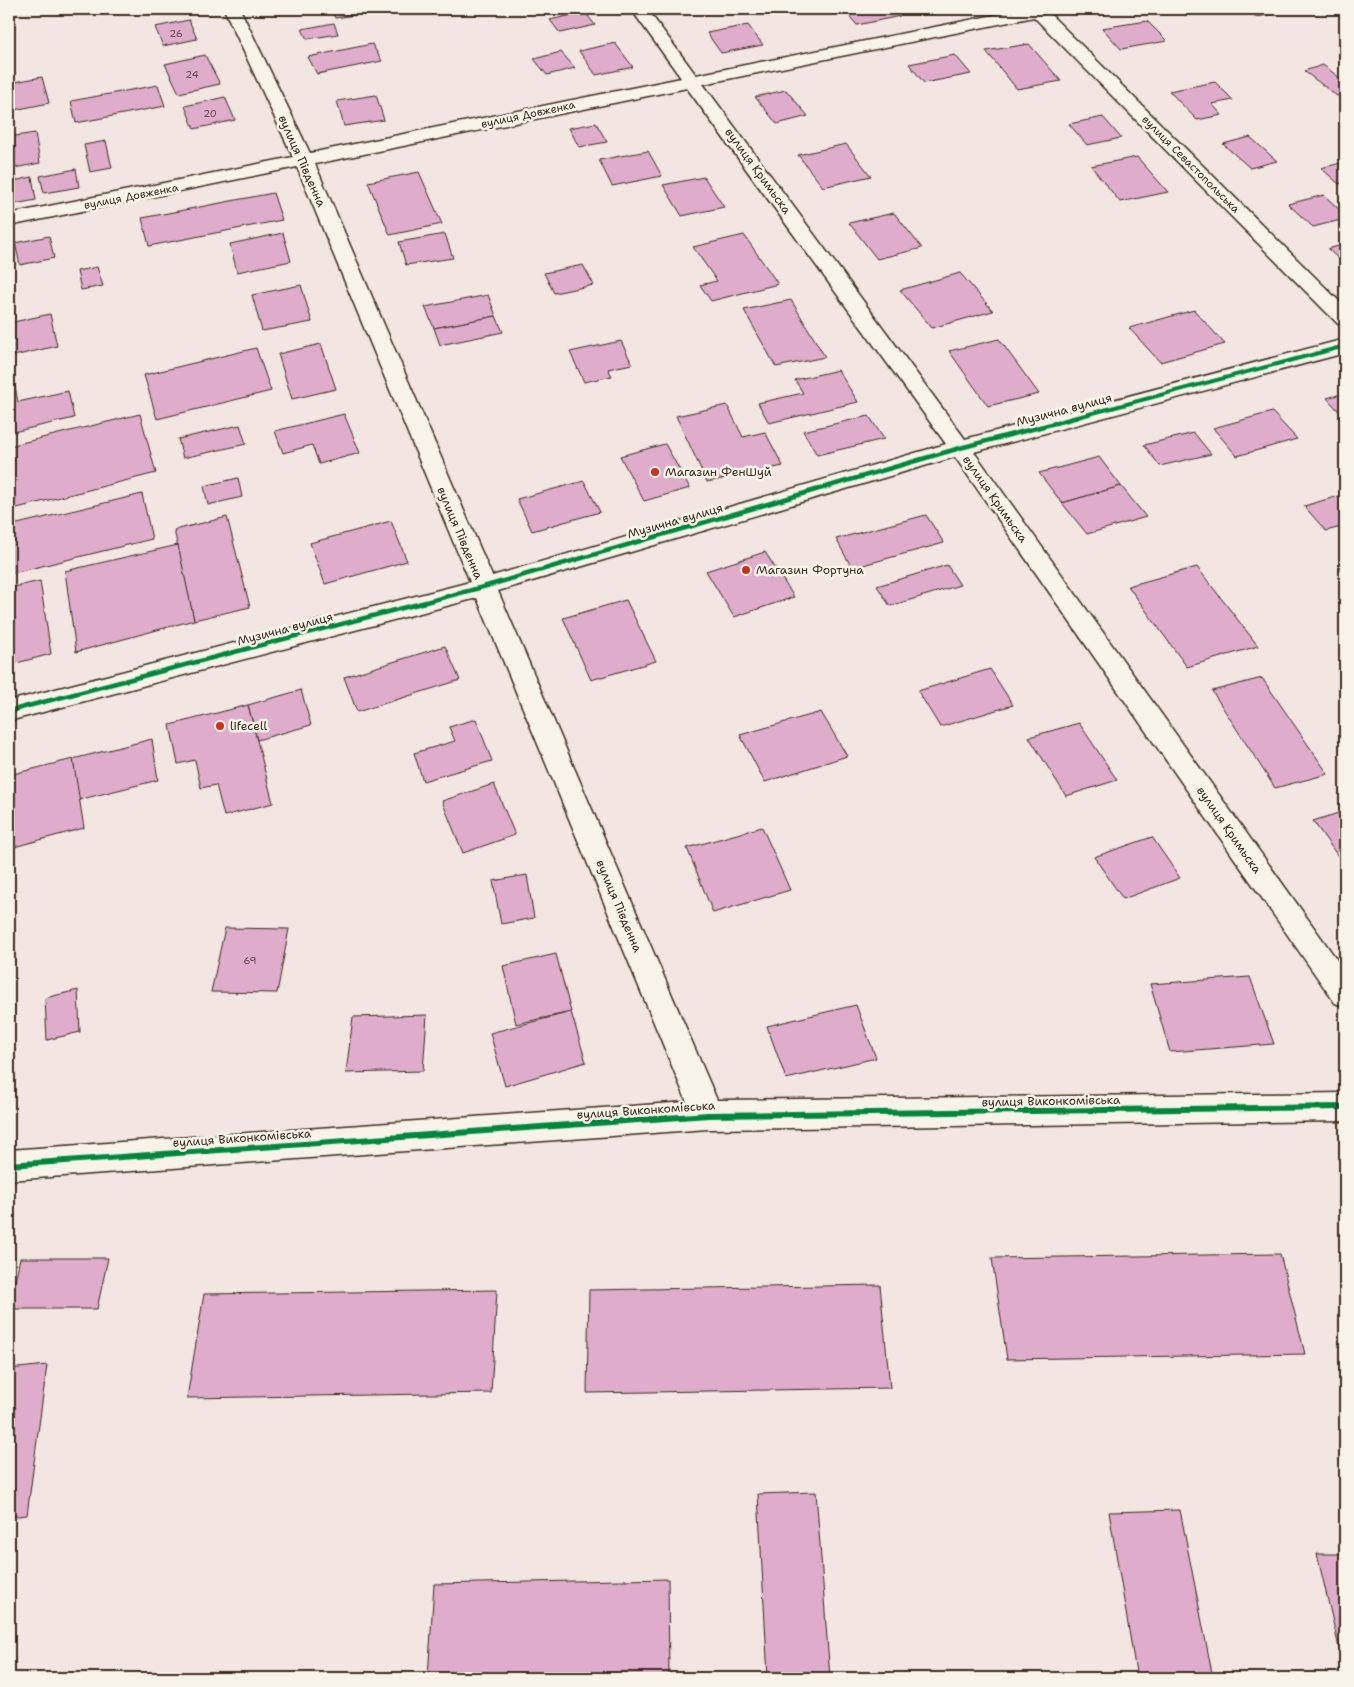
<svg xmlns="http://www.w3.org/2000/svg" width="1354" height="1687" font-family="'Shantell Sans',sans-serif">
<rect width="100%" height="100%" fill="#f2e5e2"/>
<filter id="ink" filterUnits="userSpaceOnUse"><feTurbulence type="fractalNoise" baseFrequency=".02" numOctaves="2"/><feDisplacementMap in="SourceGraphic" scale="10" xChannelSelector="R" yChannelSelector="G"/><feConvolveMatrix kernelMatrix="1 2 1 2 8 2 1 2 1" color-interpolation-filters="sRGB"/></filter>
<g filter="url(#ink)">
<!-- building -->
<g fill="#dfadcb" stroke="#3b2a1e">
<path d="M331 9H367L368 13 335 18Z"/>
<path d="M843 9H894L900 16 857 25Z"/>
<path d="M1246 9H1284L1287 11 1257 17Z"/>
<path d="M585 12 595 25 560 33 550 20Z"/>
<path d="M189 20 197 39 163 46 155 27Z"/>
<path d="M1147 21 1167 41 1121 49 1102 28Z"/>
<path d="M334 23 338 34 307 39 302 29Z"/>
<path d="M748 25 763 45 721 53 707 33Z"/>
<path d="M615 43 633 67 596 75 579 51Z"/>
<path d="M372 44 382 61 317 74 308 57Z"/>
<path d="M1029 44 1061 81 1017 89 986 51Z"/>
<path d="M561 52 575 68 547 75 534 59Z"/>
<path d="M205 55 220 84 179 93 165 64Z"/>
<path d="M955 55 971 74 924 83 909 64Z"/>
<path d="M1323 65 1345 82V94L1337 96 1304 71Z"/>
<path d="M42 77 49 103 9 111V83Z"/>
<path d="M1215 82 1233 100 1212 104 1222 115 1197 120 1169 91Z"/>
<path d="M158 85 165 106 76 123 71 101Z"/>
<path d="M786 90 808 116 777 124 755 97Z"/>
<path d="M376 95 384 120 344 126 337 101Z"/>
<path d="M225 97 235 120 194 129 185 106Z"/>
<path d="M1103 117 1121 138 1087 145 1069 124Z"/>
<path d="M596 123 607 142 579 147 569 128Z"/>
<path d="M35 133 40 163 9 169V137Z"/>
<path d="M1250 137 1277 161 1250 168 1223 144Z"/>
<path d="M106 141 112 168 90 172 84 145Z"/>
<path d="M846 144 871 176 823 187 798 155Z"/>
<path d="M648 151 662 176 612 186 599 160Z"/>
<path d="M1137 157 1168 192 1120 202 1091 166Z"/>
<path d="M1345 162V182L1339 184 1321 168Z"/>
<path d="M76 169 79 187 44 193 40 176Z"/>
<path d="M419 172 442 224 390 235 368 182Z"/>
<path d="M32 177 36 200 9 205V182Z"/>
<path d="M704 177 724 207 682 216 663 185Z"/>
<path d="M273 193 282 220 149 246 142 218Z"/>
<path d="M1324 195 1345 215V219L1313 227 1288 204Z"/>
<path d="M894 213 922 248 877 259 849 223Z"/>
<path d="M283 233 291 261 237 272 230 244Z"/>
<path d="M445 234 453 258 406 265 399 242Z"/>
<path d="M744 235 778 284 711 301 700 285 717 281 693 247Z"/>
<path d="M49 236 54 258 20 265 15 243Z"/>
<path d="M1345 244V265L1328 249Z"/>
<path d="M583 265 594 285 554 293 544 273Z"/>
<path d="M97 267 103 286 81 290 77 271Z"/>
<path d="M960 273 993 311 932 328 900 290Z"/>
<path d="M301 285 312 322 262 331 252 295Z"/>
<path d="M488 295 496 316 434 328 425 307Z"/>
<path d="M791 300 825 357 776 367 744 310Z"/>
<path d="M1194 310 1225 344 1160 362 1129 328Z"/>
<path d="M50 314 57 346 9 357V323Z"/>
<path d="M496 316 503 332 440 345 434 328Z"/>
<path d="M999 339 1039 394 988 406 949 351Z"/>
<path d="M621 341 632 364 608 369 612 376 584 382 570 352Z"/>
<path d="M321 344 336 389 292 399 278 354Z"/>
<path d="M256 348 271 391 157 419 144 375Z"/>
<path d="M11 366 18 402 68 391 74 418 9 433V367Z"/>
<path d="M838 370 858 402 769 423 758 403 803 393 795 380Z"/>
<path d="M1345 393V418L1327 398Z"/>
<path d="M727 405 743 437 765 432 783 466 707 482 676 416Z"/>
<path d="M1272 412 1297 439 1237 456 1213 428Z"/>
<path d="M140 414 156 473 9 510V446Z"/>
<path d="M344 414 360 453 319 464 312 445 283 453 275 431Z"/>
<path d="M869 416 884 439 817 455 803 431Z"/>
<path d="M240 425 246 444 183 458 178 439Z"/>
<path d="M1194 433 1211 454 1160 466 1144 445Z"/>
<path d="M665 444 690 488 644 501 620 456Z"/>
<path d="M1099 457 1121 486 1062 503 1039 473Z"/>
<path d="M238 478 242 497 208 505 204 486Z"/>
<path d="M584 481 600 512 532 531 517 499Z"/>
<path d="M1121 486 1146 517 1087 534 1062 503Z"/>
<path d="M142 494 152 539 9 574V526Z"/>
<path d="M1345 494V526L1326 531 1304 506Z"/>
<path d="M926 515 944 543 852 568 836 539Z"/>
<path d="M227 517 250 607 194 620 174 530Z"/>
<path d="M391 521 407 561 325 584 310 543Z"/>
<path d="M178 545 194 620 76 652 65 571Z"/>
<path d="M765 552 794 597 734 617 706 571Z"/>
<path d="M947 565 960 585 890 606 877 586Z"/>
<path d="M1197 567 1258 646 1187 667 1128 586Z"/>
<path d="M40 581 51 654 9 665V588Z"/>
<path d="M626 600 656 661 591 680 563 618Z"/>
<path d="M445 646 460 680 357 712 344 677Z"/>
<path d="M990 669 1013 705 940 727 918 691Z"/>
<path d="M1262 678 1328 774 1275 788 1212 691Z"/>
<path d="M301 690 311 725 257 740 248 705Z"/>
<path d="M248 705 273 803 224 816 216 785 201 788 195 760 178 764 170 725Z"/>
<path d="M821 712 847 756 765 782 740 735Z"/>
<path d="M476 719 492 761 423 781 414 753 455 741 449 727Z"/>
<path d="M1079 723 1117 780 1066 796 1029 737Z"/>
<path d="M152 739 158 780 78 800 73 759Z"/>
<path d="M73 759 84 828 14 847 9 804V775Z"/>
<path d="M494 784 515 835 463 853 442 801Z"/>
<path d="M1345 811V866L1313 821Z"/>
<path d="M762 827 790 890 713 913 687 848Z"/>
<path d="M1152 837 1180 878 1123 899 1094 857Z"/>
<path d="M527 875 534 918 501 924 493 881Z"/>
<path d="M225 928 289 929 277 993 211 992Z"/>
<path d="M556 954 571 1012 516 1024 503 966Z"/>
<path d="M1250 977 1274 1044 1170 1052 1150 984Z"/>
<path d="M78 990 80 1032 47 1040 45 998Z"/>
<path d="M856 1005 876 1058 786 1079 767 1026Z"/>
<path d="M571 1012 586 1062 505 1086 490 1033Z"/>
<path d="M427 1015 423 1071 346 1073 353 1017Z"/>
<path d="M1280 1254 1305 1354 1007 1359 992 1258Z"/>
<path d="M20 1258H108L97 1309H9Z"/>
<path d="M880 1285 890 1388 587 1393 589 1290Z"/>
<path d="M497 1290 491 1393 187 1398 204 1294Z"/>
<path d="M47 1365 27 1515 9 1517V1369Z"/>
<path d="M816 1492 830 1678H768L758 1494Z"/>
<path d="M1180 1510 1213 1678H1137L1109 1512Z"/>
<path d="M1317 1554H1345V1673Z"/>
<path d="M668 1579 669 1678H428L434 1584Z"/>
</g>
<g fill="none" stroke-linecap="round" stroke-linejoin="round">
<!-- street casing -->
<g stroke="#3b2a1e" stroke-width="3">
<path id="street" d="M224 9H240L310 153 681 78 631 9H647L696 75 1024 9H1056L1054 13 1050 14 1345 307V325L1338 324 1034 17 703 84 965 439 1345 339V353L974 452 1345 971V1007L1335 1003 955 457 498 591 717 1100 1345 1093V1121L708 1129 9 1180V1150L687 1102 477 598 9 721V701L470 582 297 167 9 226V214L293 157ZM687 88 946 444 492 576 315 164Z"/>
</g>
<!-- street -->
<use href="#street" fill="#f7f3e8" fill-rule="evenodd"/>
<!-- cycleway-far2 casing -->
<g stroke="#f7f3e8" stroke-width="6">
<path id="cycleway-far2" d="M1074 418 1345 346"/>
</g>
<!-- cycleway-far1 casing -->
<g stroke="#f7f3e8" stroke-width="8">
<path id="cycleway-far1" d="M9 711 483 587 960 448 1078 417"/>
</g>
<!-- cycleway casing -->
<g stroke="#f7f3e8" stroke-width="9">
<path id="cycleway" d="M9 1165 708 1115 1345 1107"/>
</g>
<!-- cycleway-far2 -->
<use href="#cycleway-far2" stroke="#00873e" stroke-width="4"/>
<!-- cycleway-far1 -->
<use href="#cycleway-far1" stroke="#00873e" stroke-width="4.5"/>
<!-- cycleway -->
<use href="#cycleway" stroke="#00873e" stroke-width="6"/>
</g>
</g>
<!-- markers -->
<g fill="#c8321e" stroke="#f7f3e8" stroke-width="2">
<circle cx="655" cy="472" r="5"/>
<circle cx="746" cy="570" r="5"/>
<circle cx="220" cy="726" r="5"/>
</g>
<g text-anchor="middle" stroke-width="5" stroke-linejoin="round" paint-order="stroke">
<!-- number labels -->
<g font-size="10" fill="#644b49">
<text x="176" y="37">26</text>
<text x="192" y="78">24</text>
<text x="210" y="117">20</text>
<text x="250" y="964">69</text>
</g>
<!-- far-street labels -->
<g font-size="11" fill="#3b2a1e" stroke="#f7f3e8">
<text transform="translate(528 114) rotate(-12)" y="4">вулиця Довженка</text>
<text transform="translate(1191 164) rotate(45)" y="4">вулиця Севастопольська</text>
<text transform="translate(131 196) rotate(-11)" y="4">вулиця Довженка</text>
</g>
<!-- street labels -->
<g font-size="12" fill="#3b2a1e" stroke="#f7f3e8">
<text transform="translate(302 161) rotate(66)" y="4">вулиця Південна</text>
<text transform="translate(758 171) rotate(54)" y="4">вулиця Кримьска</text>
<text transform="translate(1064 410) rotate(-15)" y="4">Музична вулиця</text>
<text transform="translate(995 499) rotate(55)" y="4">вулиця Кримьска</text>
<text transform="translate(675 521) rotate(-16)" y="4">Музична вулиця</text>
<text transform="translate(460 533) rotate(67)" y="4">вулиця Південна</text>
<text transform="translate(285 629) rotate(-15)" y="4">Музична вулиця</text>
<text transform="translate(1229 830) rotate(55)" y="4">вулиця Кримьска</text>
<text transform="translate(619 906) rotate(67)" y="4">вулиця Південна</text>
<text transform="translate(1051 1101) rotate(-1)" y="4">вулиця Виконкомівська</text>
<text transform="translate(646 1110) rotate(-4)" y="4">вулиця Виконкомівська</text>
<text transform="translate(242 1138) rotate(-4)" y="4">вулиця Виконкомівська</text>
</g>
<!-- poi labels -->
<g font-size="12" fill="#3b2a1e" stroke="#f7f3e8" text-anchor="start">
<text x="665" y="476">Магазин ФенШуй</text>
<text x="756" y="574">Магазин Фортуна</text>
<text x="230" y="730">lifecell</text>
</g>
</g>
<!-- margin -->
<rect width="1354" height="1687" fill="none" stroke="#f7f3e8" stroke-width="30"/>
<rect x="15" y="15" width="1324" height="1657" fill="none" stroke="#3b2a1e" stroke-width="2" filter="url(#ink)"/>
</svg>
